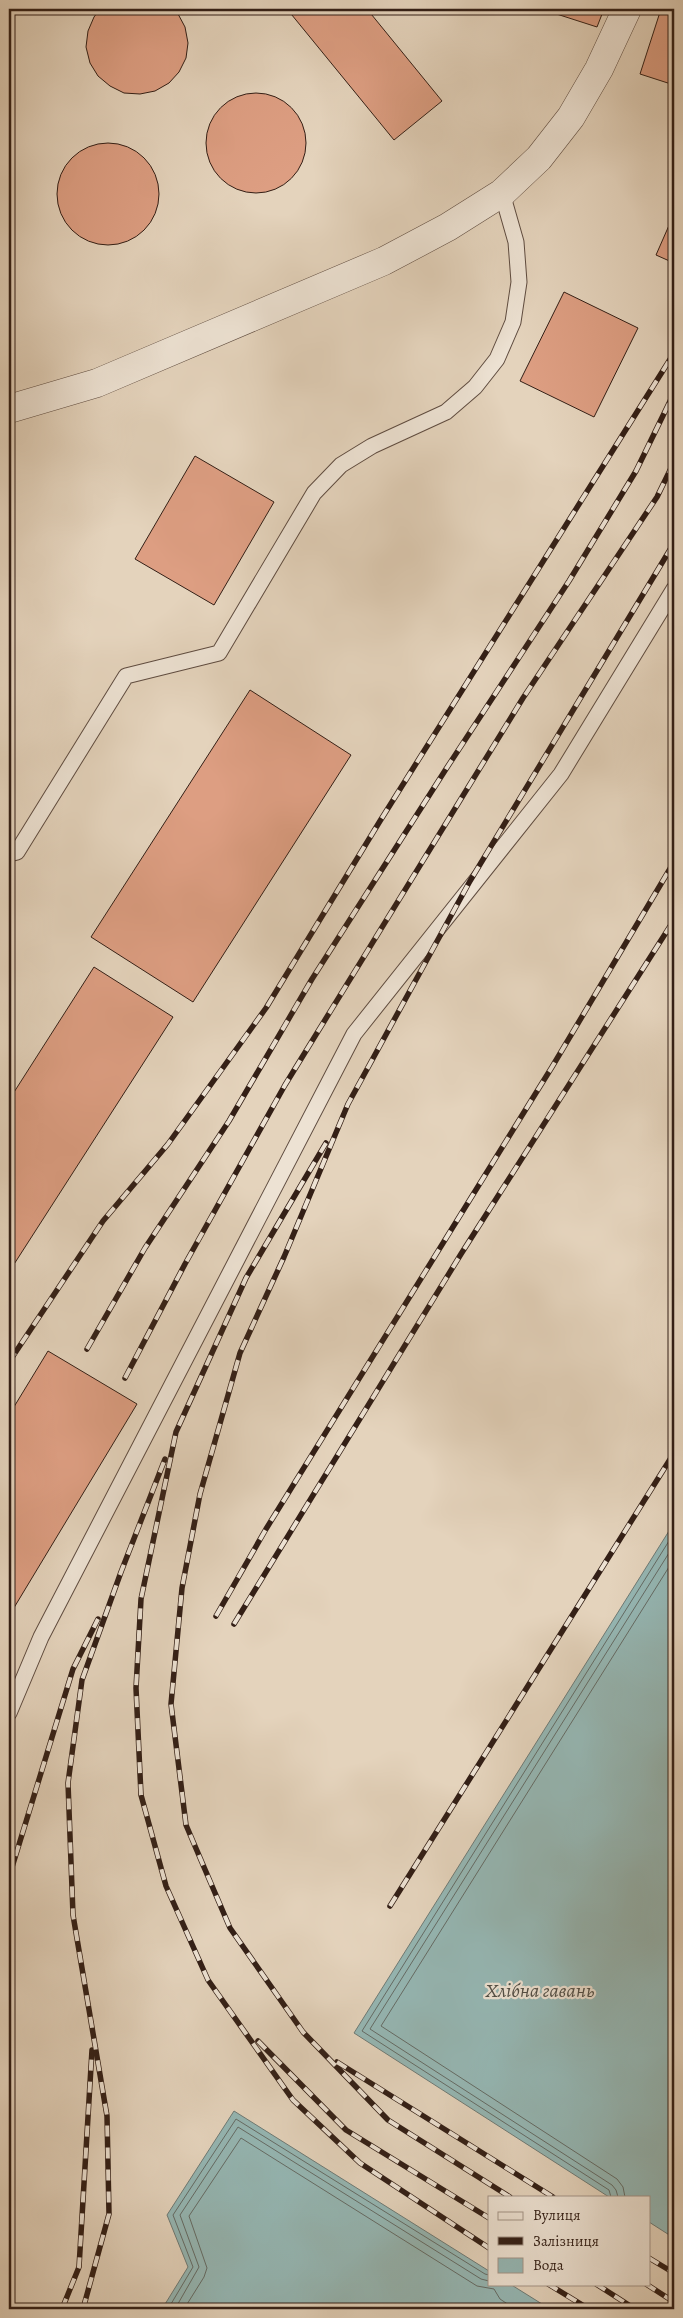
<svg xmlns="http://www.w3.org/2000/svg" width="683" height="2318" font-family="Alegreya,serif">
<rect width="100%" height="100%" fill="#e4d3bc"/>
<filter id="stains"><feTurbulence type="fractalNoise" baseFrequency=".004" numOctaves="4"/><feColorMatrix values="0 0 0 0 .2 0 0 0 0 .09 0 0 0 0 .02 0 0 0 .5 -.17"/></filter>
<radialGradient id="worn" r=".72"><stop offset=".6" stop-color="#630" stop-opacity="0"/><stop offset="1" stop-color="#630" stop-opacity=".3"/></radialGradient>
<!-- water -->
<g fill="#95b7b4" stroke="#6e7a75">
<path d="M674 1523V2238L649 2222V2197H609L354 2033Z"/>
<path d="M234 2111 489 2271V2284H510L550 2309H162L188 2267 167 2215Z"/>
</g>
<g fill="none" stroke-linecap="round" stroke-linejoin="round">
<!-- shore -->
<g stroke="#646b65" stroke-width="1">
<path d="M611 2197 609 2190 362 2031 674 1533"/>
<path d="M618 2197 616 2190 612 2185 370 2029 674 1545"/>
<path d="M625 2197 623 2187 617 2179 381 2026 674 1559"/>
<path d="M168 2309 193 2267 173 2215 236 2119 485 2274 489 2275"/>
<path d="M175 2309 199 2267 180 2215 238 2127 481 2279 489 2281"/>
<path d="M184 2309 204 2277 207 2268 189 2216 241 2138 477 2286 494 2289 500 2299 515 2309"/>
</g>
</g>
<!-- building -->
<g fill="#dd9e82" stroke="#331f16">
<path d="M100 9H174L177 12 185 27 188 43 186 58 179 72 169 83 155 91 140 94 124 93 110 86 98 76 90 63 86 47 88 31 94 17Z"/>
<path d="M287 9H367L442 101 394 140Z"/>
<path d="M541 9H604L597 27Z"/>
<path d="M661 9H674V85L640 74Z"/>
<circle cx="256" cy="143" r="50"/>
<circle cx="108" cy="194" r="51"/>
<path d="M674 214V263L656 255Z"/>
<path d="M564 292 638 328 594 417 520 381Z"/>
<path d="M195 456 274 502 214 605 135 559Z"/>
<path d="M250 690 351 755 193 1002 91 937Z"/>
<path d="M94 967 173 1017 9 1272V1100Z"/>
<path d="M48 1351 137 1404 9 1616V1415Z"/>
</g>
<g fill="none" stroke-linecap="round" stroke-linejoin="round">
<!-- lane casing -->
<g stroke="#5f4c40" stroke-width="17">
<g id="lane">
<path d="M9 854 17 852 126 676 219 653 314 493 341 465 372 446 446 412 475 387 497 359 513 322 519 282 516 242 502 193"/>
<path d="M9 1713 41 1637 354 1034 561 774 674 589"/>
</g>
</g>
<!-- street casing -->
<g stroke="#5f4c40" stroke-width="29">
<path id="street" d="M9 409 97 383 384 261 448 227 502 193 539 158 571 117 599 69 627 9"/>
</g>
<!-- lane -->
<use href="#lane" stroke="#ede2d3" stroke-width="15"/>
<!-- street -->
<use href="#street" stroke="#ede2d3" stroke-width="28"/>
<!-- rail casing -->
<g stroke="#331f16" stroke-width="5.5">
<g id="rail">
<path d="M326 1143 246 1278 176 1432 141 1599 136 1688 141 1795 166 1886 208 1980 293 2100 360 2163 489 2248"/>
<path d="M87 1349 145 1248 229 1121 312 979 446 769 569 581 636 471 674 393"/>
<path d="M9 1362 103 1221 168 1144 266 1008 380 821 674 353"/>
<path d="M125 1378 185 1264 285 1085 523 698 657 497 674 462"/>
<path d="M216 1616 266 1529 552 1067 674 862"/>
<path d="M234 1624 461 1254 674 920"/>
<path d="M9 1877 73 1669 98 1619"/>
<path d="M390 1906 674 1453"/>
<path d="M258 2041 346 2130 489 2218"/>
<path d="M337 2062 553 2197"/>
<path d="M510 2197 388 2120 303 2032 230 1928 186 1825 171 1704 182 1588 200 1494 240 1353 284 1257 348 1104 470 881 674 543"/>
<path d="M649 2258 674 2273"/>
<path d="M548 2284 589 2309"/>
<path d="M596 2284 635 2309"/>
<path d="M646 2284 674 2302"/>
<path d="M62 2309 79 2267 92 2050"/>
<path d="M83 2309 109 2214 107 2116 73 1915 68 1783 82 1680 121 1572 165 1459"/>
</g>
</g>
<!-- rail -->
<use href="#rail" stroke="#ede2d3" stroke-width="4" stroke-dasharray="11" stroke-linecap="butt"/>
</g>
<g text-anchor="middle" stroke-width="4.5" stroke-linejoin="round" paint-order="stroke">
<!-- water labels -->
<g font-size="20" font-style="italic" fill="#504d45" stroke="#ede2d3">
<text x="540" y="1997">Хлібна гавань</text>
</g>
</g>
<!-- margin -->
<rect width="683" height="2318" fill="none" stroke="#e4d3bc" stroke-width="30"/>
<rect x="10" y="10" width="663" height="2298" fill="none" stroke="#331f16" stroke-width="2.5"/>
<rect x="15" y="15" width="653" height="2288" fill="none" stroke="#331f16"/>
<!-- legend -->
<rect x="488" y="2196" width="162" height="90" fill="#ede2d3" stroke="#a39487"/>
<rect x="498" y="2212" width="25" height="8" fill="#ede2d3" stroke="#a39487"/>
<text x="533" y="2220" font-size="15" fill="#331f16">Вулиця</text>
<rect x="498" y="2237" width="25" height="8" fill="#331f16" stroke="#a39487"/>
<text x="533" y="2246" font-size="15" fill="#331f16">Залізниця</text>
<rect x="498" y="2258" width="25" height="15" fill="#95b7b4" stroke="#a39487"/>
<text x="533" y="2270" font-size="15" fill="#331f16">Вода</text>
<rect width="100%" height="100%" filter="url(#stains)"/>
<rect width="100%" height="100%" fill="url(#worn)"/>
</svg>
